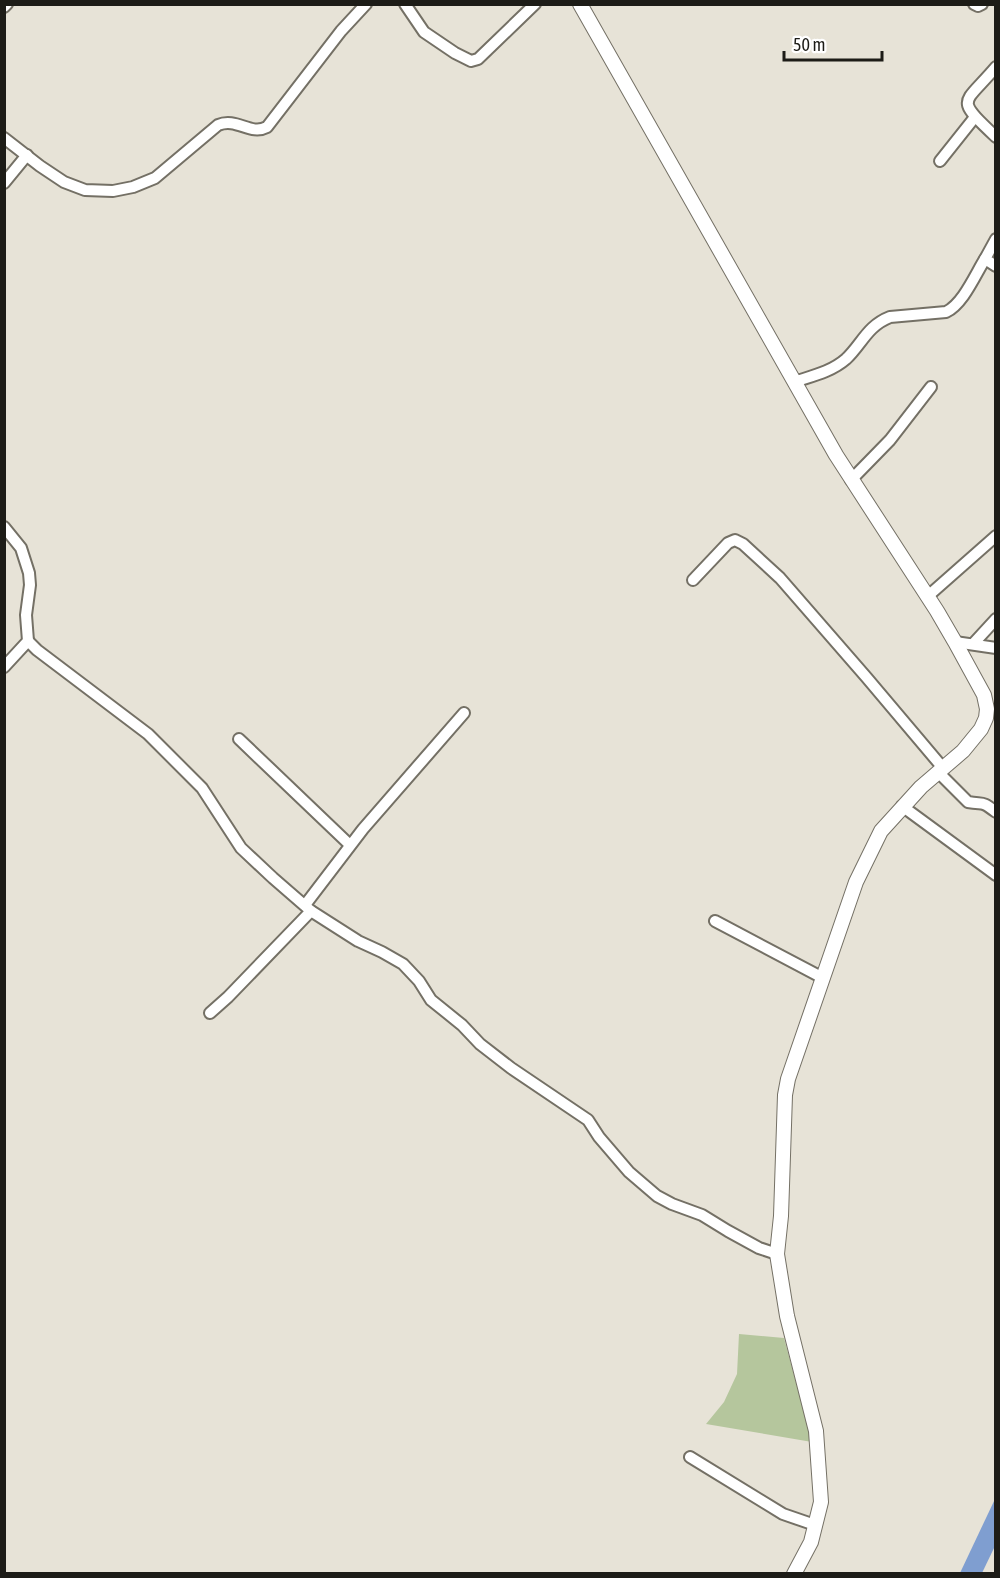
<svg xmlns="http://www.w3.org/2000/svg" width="1000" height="1578" font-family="'Asap Condensed',sans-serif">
<rect width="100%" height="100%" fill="#e7e3d7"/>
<!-- green -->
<path fill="#b5c69d" d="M739 1334 784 1338 812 1442 706 1424 724 1402 737 1374Z"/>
<!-- water -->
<path fill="#7f9ed0" d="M995 1499V1546L982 1573H960Z"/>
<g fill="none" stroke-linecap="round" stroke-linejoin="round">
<!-- minor casing -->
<g stroke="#747065" stroke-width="14">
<g id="minor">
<path d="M405 4 424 32 455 53 471 61 478 59 535 4"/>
<path d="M974 4 978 6 982 4"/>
<path d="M4 7 7 4"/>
<path d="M996 67C963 106 954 97 996 137"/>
<path d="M4 138 40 166 64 182 85 190 113 191 133 187 155 178 218 125C237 117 250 136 267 127L341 31 366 4"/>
<path d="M940 161 975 117"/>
<path d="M4 183 27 155"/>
<path d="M996 239 985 259 996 266"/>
<path d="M794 382C812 376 831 372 846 359 862 344 867 326 890 317L946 312C963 304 975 275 985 259"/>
<path d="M851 480 890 440 931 387"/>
<path d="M4 527 21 548 29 573 30 585 26 615 28 641 4 667"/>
<path d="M693 580 728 543 735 540 743 544 780 578 867 678 943 768"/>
<path d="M928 596 996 536"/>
<path d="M28 641 37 650 148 734 202 788 241 848 273 878 311 911 358 941 382 952 403 964 419 981 431 1000 462 1025 480 1044 511 1068 588 1120 599 1137 629 1172 657 1196 672 1204 702 1215 728 1231 759 1248 777 1254"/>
<path d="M955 642 996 648"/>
<path d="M973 644 996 619"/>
<path d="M239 739 350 845"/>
<path d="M938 772 968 802C985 805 980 800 996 812"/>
<path d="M902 806 996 875"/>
<path d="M305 905 363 829 464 713"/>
<path d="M715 921 823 978"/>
<path d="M210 1013 228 997 311 911"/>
<path d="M690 1457 783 1514 815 1525"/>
</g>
</g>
<!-- tertiary casing -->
<g stroke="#747065" stroke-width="16">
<path id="tertiary" d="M580 4 836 455 937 611 955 642 984 695 987 709 986 718 981 729 963 751 921 787 881 831 856 882 788 1079 785 1095 781 1216 777 1254 787 1316 816 1431 821 1502 811 1542 794 1574"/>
</g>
<!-- minor -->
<use href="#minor" stroke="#fff" stroke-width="10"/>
<!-- tertiary -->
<use href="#tertiary" stroke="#fff" stroke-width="14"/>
</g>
<!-- border -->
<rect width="1000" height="1578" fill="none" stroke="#1d1c17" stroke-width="12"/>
<!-- scale -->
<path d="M784 51v9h98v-9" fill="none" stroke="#1d1c17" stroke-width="3"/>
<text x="793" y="51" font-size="18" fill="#1d1c17" stroke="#ffffff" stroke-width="4.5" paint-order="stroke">50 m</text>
</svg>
